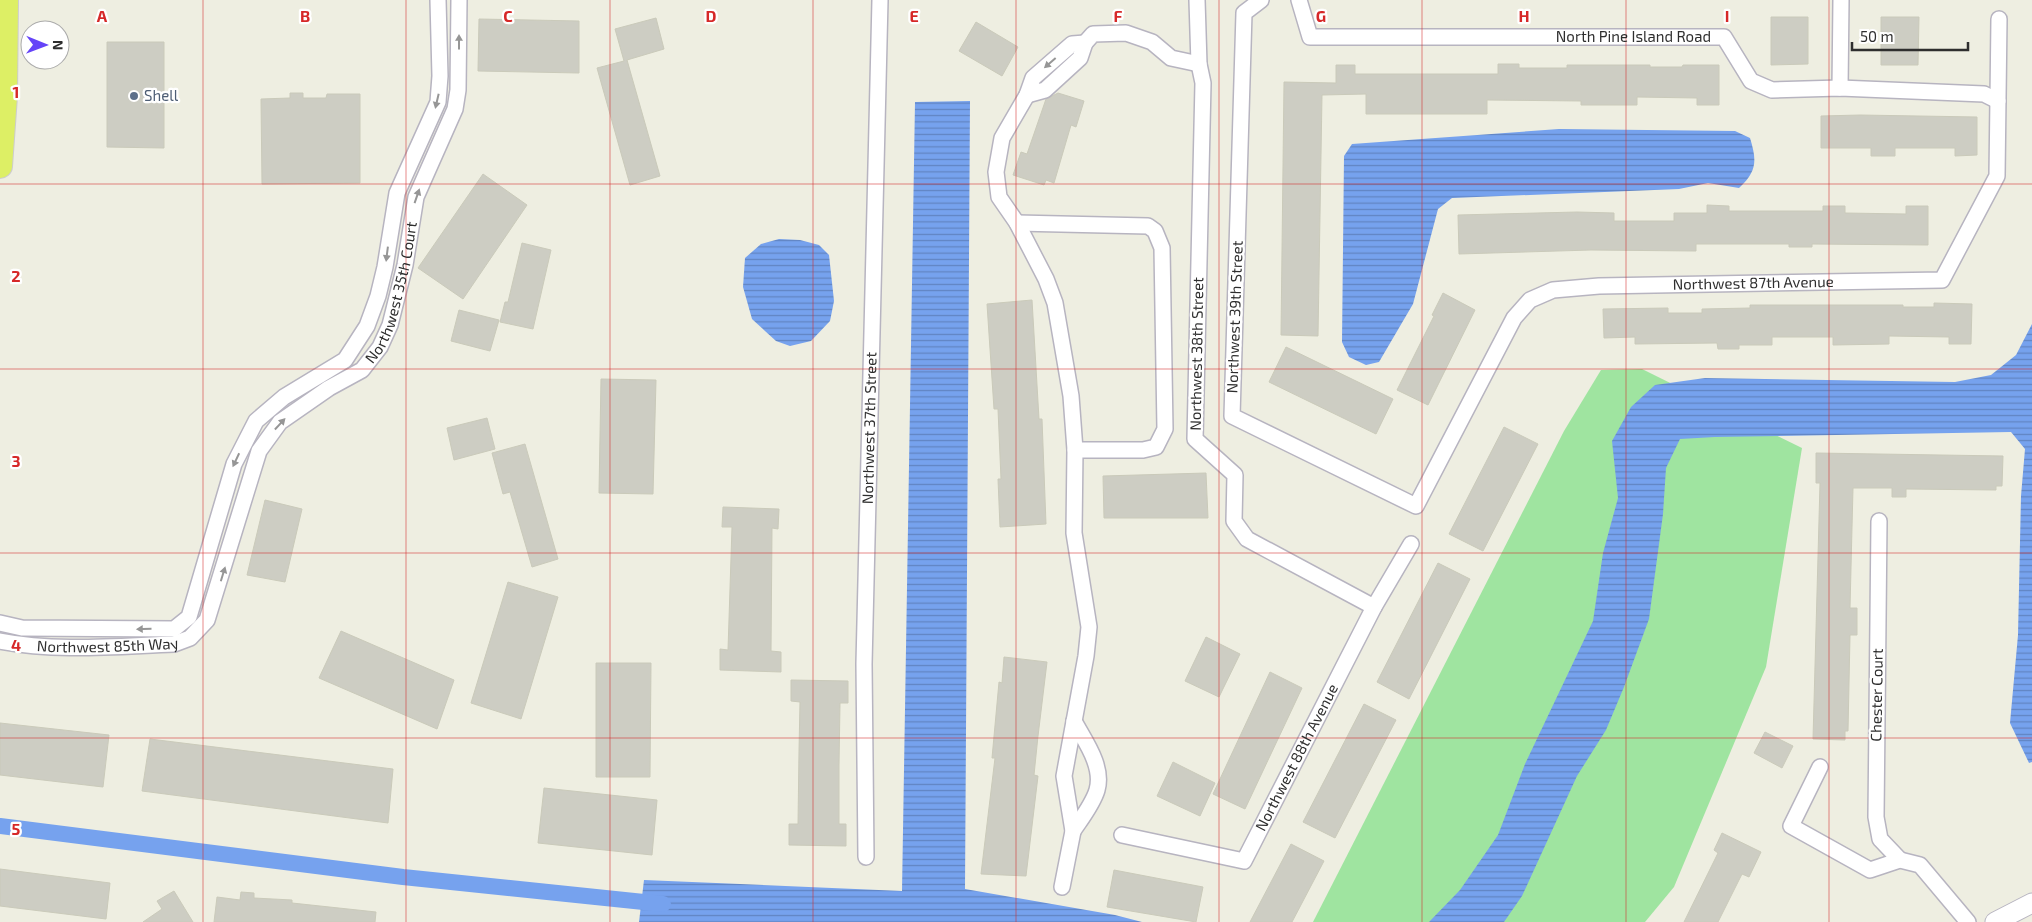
<svg xmlns="http://www.w3.org/2000/svg" width="2032" height="922" font-family="'Exo 2',sans-serif">
<defs>
<pattern id="water-rules" width="6" height="5" patternUnits="userSpaceOnUse" patternTransform="scale(1.25)"><rect width="6" height="5" fill="#76a2ee"/><path d="M0 2.5h6" fill="none" stroke="#6184c1"/></pattern>
</defs>
<rect width="100%" height="100%" fill="#eeeee1"/>
<!-- grass -->
<path fill="#9fe4a0" d="M1642 369 1802 448 1766 667 1674 887 1645 922H1313L1564 431 1601 370Z"/>
<!-- water -->
<g fill="url(#water-rules)">
<path d="M970 101 965 889 1115 915 1142 922H639L644 880 902 891 915 102Z"/>
<path d="M1559 129 1735 131 1750 138C1757 161 1757 171 1739 188L1708 183 1679 189 1452 198 1438 209 1413 304 1379 362 1366 365 1349 357 1342 342 1344 156 1352 144Z"/>
<path d="M779 239 800 240 819 245 829 255 834 301 830 321 811 341 790 346 776 341 752 319 743 287 745 258 761 244Z"/>
<path d="M2032 324V762L2029 763 2010 723 2018 635 2021 496 2025 449 2011 432 1715 437 1680 439 1666 468 1663 514 1649 619 1624 687 1606 730 1577 776 1522 896 1504 922H1429L1460 890 1498 835 1525 764 1593 621 1603 553 1618 498 1612 441 1631 407 1655 385 1705 378 1955 382 1991 375 2016 355Z"/>
</g>
<g fill="none" stroke-linecap="round" stroke-linejoin="round">
<!-- canal -->
<path stroke="#76a2ee" stroke-width="16" d="M0 826 403 877 663 904"/>
</g>
<!-- building -->
<g fill="#cdcdc3" stroke="#cacaba">
<path d="M1771 17H1808V64L1771 65Z"/>
<path d="M1881 17H1919L1918 65H1881Z"/>
<path d="M656 18 664 49 627 60 660 176 630 185 597 68 624 61 615 29Z"/>
<path d="M479 19 579 21V73L478 71Z"/>
<path d="M976 22 1018 47 1002 76 959 51Z"/>
<path d="M107 42H164V148L107 147Z"/>
<path d="M1498 64H1519V68H1567V65H1650V67H1682L1683 65H1719V105H1697V98L1637 97V105H1581V101L1487 100V114H1366V94L1322 95 1318 336 1281 335 1284 82 1336 83V65H1355V74H1498Z"/>
<path d="M290 93H303V98H326L327 94H360V183L262 184 261 99 290 98Z"/>
<path d="M1058 93 1084 101 1076 127 1071 125 1054 183 1046 180 1044 185 1013 175 1021 152 1027 154 1046 99Z"/>
<path d="M1860 115 1977 117V155L1955 156V148H1895V156H1871V148H1821V116Z"/>
<path d="M483 174 527 205 463 299 418 268Z"/>
<path d="M1707 205 1729 206V211H1823V206H1845V213L1906 214V206H1928V245L1812 244V247H1789V244H1696V251L1591 250 1459 254 1458 215 1577 212 1614 213V221H1674V213H1707Z"/>
<path d="M522 243 551 250 533 329 500 322 505 302H508Z"/>
<path d="M1443 293 1475 310 1428 405 1397 390 1434 316 1432 315Z"/>
<path d="M1032 300 1039 419H1042L1046 524 1000 527 998 479H1001L998 409H994L987 304Z"/>
<path d="M1934 303 1972 304 1971 344H1949V337L1889 336V344L1833 345V337H1772V345H1739V349H1718L1717 343 1635 344V337L1604 338 1603 309 1668 308V313H1702V309L1750 308V305H1903V307H1934Z"/>
<path d="M459 310 499 320 490 351 451 341Z"/>
<path d="M1286 347 1393 399 1376 434 1269 382Z"/>
<path d="M601 379 656 380 653 494 599 493Z"/>
<path d="M487 418 495 449 454 460 447 428Z"/>
<path d="M1504 427 1538 444 1483 551 1449 534Z"/>
<path d="M525 444 558 559 532 567 510 492 503 494 492 453Z"/>
<path d="M1816 453 2003 456 2002 486H1996V490L1906 489V497H1892V488H1853L1850 608H1857V635H1850L1848 731H1845V740L1813 739 1820 483H1816Z"/>
<path d="M1206 473 1208 518H1104L1103 476Z"/>
<path d="M265 500 302 509 285 582 247 575Z"/>
<path d="M723 507 779 509 778 529 772 528 771 651 781 652V672L720 670V649L728 650 732 527H722Z"/>
<path d="M1438 563 1470 579 1409 699 1377 682Z"/>
<path d="M508 582 558 597 521 719 471 703Z"/>
<path d="M341 631 454 680 437 729 319 678Z"/>
<path d="M1206 637 1240 654 1219 697 1185 681Z"/>
<path d="M1004 657 1047 662 1038 736 1034 775 1038 776 1026 876 981 874 995 758H992L999 682 1002 683Z"/>
<path d="M596 663H651L650 777H596Z"/>
<path d="M1270 672 1302 688 1245 809 1213 794Z"/>
<path d="M791 680 848 681V703H840L839 765V824H846V846L789 845V824H798L799 751 800 702 791 701Z"/>
<path d="M1364 704 1396 720 1335 838 1303 822Z"/>
<path d="M0 723 109 735 103 787 0 775Z"/>
<path d="M1765 732 1793 746 1782 768 1754 753Z"/>
<path d="M150 739 393 769 388 823 142 791Z"/>
<path d="M1173 762 1215 783 1200 816 1157 796Z"/>
<path d="M544 788 657 800 652 855 538 843Z"/>
<path d="M1722 833 1761 852 1749 877 1742 874 1718 922H1684L1718 853 1714 850Z"/>
<path d="M1291 844 1324 861 1292 922H1250Z"/>
<path d="M0 869 110 883 106 919 0 906Z"/>
<path d="M1114 870 1203 887 1196 922 1107 907Z"/>
<path d="M174 891 193 922H143L162 909 157 901Z"/>
<path d="M241 892 254 893V898L292 900V903L376 912 375 922H214L217 897 240 900Z"/>
</g>
<g fill="none" stroke-linecap="round" stroke-linejoin="round">
<!-- minor casing -->
<g stroke="#b7b4c0" stroke-width="18">
<g id="minor">
<path d="M1197 0 1199 64 1203 83 1195 439 1235 475 1234 521 1247 539 1374 607"/>
<path id="s1" d="M1261 0 1244 13 1232 416 1416 506 1514 318 1530 300 1553 290 1599 286 1942 280 1997 176 1999 19"/>
<path id="s2" d="M1299 0 1310 37H1724L1751 81 1772 90 1840 88 1984 94 1998 101"/>
<path d="M1840 88 1841 0"/>
<path d="M1027 95 1045 90 1080 58 1085 43 1093 34 1126 33 1152 42 1171 58 1199 64"/>
<path d="M1017 223 1148 226 1155 231 1162 248 1165 429 1156 447 1143 450H1075"/>
<path d="M1879 521 1876 817 1880 839 1900 860"/>
<path d="M0 623 22 628 174 629 189 617 234 464 256 421 284 397 345 360 367 326 378 296 385 267 397 193 438 102 440 76 438 0"/>
<path id="s3" d="M0 641C56 652 117 646 174 644L190 638 207 620 259 451 280 422 329 388 362 370 380 347 390 325 405 265 416 197 455 109 458 90 459 0"/>
<path d="M1820 767 1791 826 1870 870 1900 860 1920 865 1968 922"/>
<path d="M1073 831C1081 819 1093 804 1097 790 1104 766 1084 740 1074 721"/>
<path id="s4" d="M1122 835 1244 861 1374 607 1411 544"/>
<path id="s5" d="M866 857 864 664 880 0"/>
<path d="M1062 887 1073 831 1064 776 1086 656 1089 627 1074 533 1075 450 1071 396 1055 303 1046 279 1017 223 999 197 996 172 1002 138 1027 95 1033 78 1072 44 1085 43"/>
</g>
</g>
<!-- tertiary casing -->
<g stroke="#b7b4c0" stroke-width="21">
<path id="tertiary" d="M1995 922 2032 903"/>
</g>
<!-- primary casing -->
<g stroke="#cdcdcd" stroke-width="26">
<path id="primary" d="M0 166 5 96 6 0"/>
</g>
<!-- minor -->
<use href="#minor" stroke="#fff" stroke-width="15"/>
<!-- tertiary -->
<use href="#tertiary" stroke="#fff" stroke-width="19"/>
<!-- primary -->
<use href="#primary" stroke="#ddef65" stroke-width="24"/>
</g>
<!-- one-way arrows -->
<defs><path id="oneway-solid" d="M-6-.8H1V-3.2L6.5 0L1 3.2V.8H-6Z" transform="scale(1.25)"/></defs>
<g fill="#969696">
<use href="#oneway-solid" transform="translate(459 42) rotate(-90)"/>
<use href="#oneway-solid" transform="translate(1050 63) rotate(139)"/>
<use href="#oneway-solid" transform="translate(437 101) rotate(103)"/>
<use href="#oneway-solid" transform="translate(417 196) rotate(-71)"/>
<use href="#oneway-solid" transform="translate(387 254) rotate(97)"/>
<use href="#oneway-solid" transform="translate(280 424) rotate(-47)"/>
<use href="#oneway-solid" transform="translate(236 460) rotate(115)"/>
<use href="#oneway-solid" transform="translate(223 574) rotate(-73)"/>
<use href="#oneway-solid" transform="translate(144 629) rotate(179)"/>
</g>
<!-- grid -->
<path fill="none" stroke="#d62828" stroke-width="1" stroke-opacity="0.55" d="M203 0V922M406 0V922M610 0V922M813 0V922M1016 0V922M1219 0V922M1422 0V922M1626 0V922M1829 0V922M0 184H2032M0 369H2032M0 553H2032M0 738H2032"/>
<!-- markers -->
<circle fill="#5c6f8a" stroke="#fff" stroke-width="2" cx="134" cy="96" r="5"/>
<g text-anchor="middle" stroke-width="4.5" stroke-linejoin="round" paint-order="stroke">
<!-- street labels -->
<g font-size="15" fill="#2e2e2e" stroke="#fff">
<text dy="5" stroke="none"><textPath href="#s2" startOffset="362">North Pine Island Road</textPath></text>
<text dy="5" stroke="none"><textPath href="#s1" startOffset="1091">Northwest 87th Avenue</textPath></text>
<text dy="5" stroke="none"><textPath href="#s3" startOffset="611">Northwest 35th Court</textPath></text>
<text transform="translate(1235 317) rotate(-88)" y="5">Northwest 39th Street</text>
<text transform="translate(1197 354) rotate(-89)" y="5">Northwest 38th Street</text>
<text dy="5" stroke="none"><textPath href="#s5" startOffset="429">Northwest 37th Street</textPath></text>
<text dy="5" stroke="none"><textPath href="#s3" startOffset="108">Northwest 85th Way</textPath></text>
<text transform="translate(1877 695) rotate(-89)" y="5">Chester Court</text>
<text dy="5" stroke="none"><textPath href="#s4" startOffset="241">Northwest 88th Avenue</textPath></text>
</g>
<!-- service labels -->
<g font-size="15" fill="#4e5e75" stroke="#fff" text-anchor="start">
<text x="144" y="101">Shell</text>
</g>
</g>
<g font-size="16" text-anchor="middle" font-weight="bold" fill="#d62828" stroke="#fff" stroke-width="4.5" stroke-linejoin="round" paint-order="stroke">
<text x="102" y="22">A</text>
<text x="305" y="22">B</text>
<text x="508" y="22">C</text>
<text x="711" y="22">D</text>
<text x="914" y="22">E</text>
<text x="1118" y="22">F</text>
<text x="1321" y="22">G</text>
<text x="1524" y="22">H</text>
<text x="1727" y="22">I</text>
<text x="16" y="98">1</text>
<text x="16" y="282">2</text>
<text x="16" y="467">3</text>
<text x="16" y="651">4</text>
<text x="16" y="835">5</text>
</g>
<!-- north arrow -->
<g transform="translate(45 45) rotate(91)"><circle r="24" fill="#ffffff" stroke="#ababab"/>
<path d="M0-4L9 19L0 12L-9 19Z" fill="#6544f8"/>
<text y="-8" font-size="14" font-weight="bold" text-anchor="middle" fill="#2e2e2e">N</text>
</g>
<!-- scale -->
<path d="M1852 42v8h116v-8" fill="none" stroke="#2e2e2e" stroke-width="2.5"/>
<text x="1860" y="42" font-size="15" fill="#2e2e2e" stroke="#ffffff" stroke-width="4" paint-order="stroke">50 m</text>
</svg>
